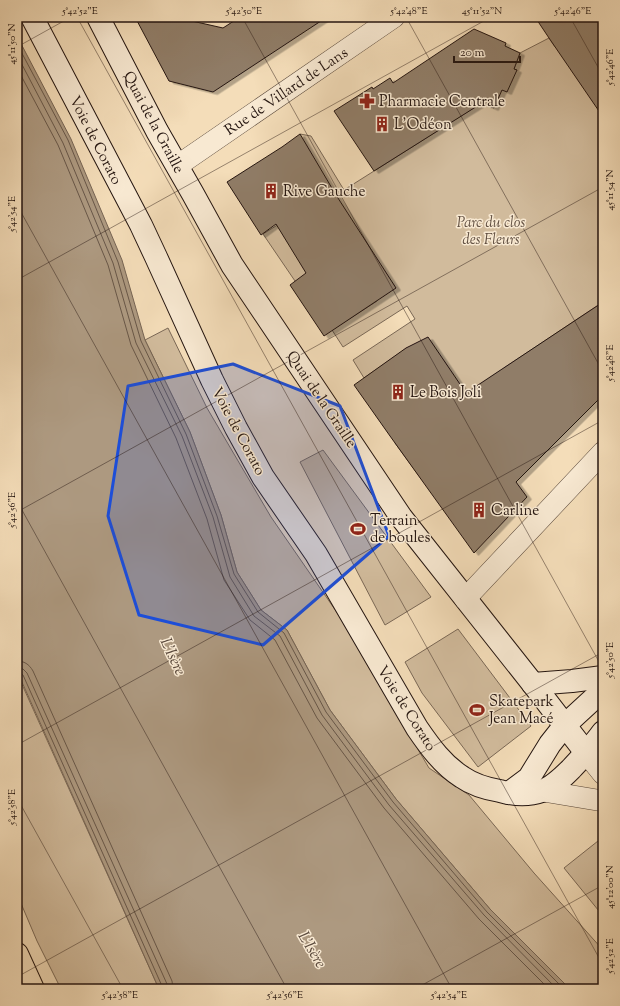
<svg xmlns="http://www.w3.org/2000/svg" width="620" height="1006" font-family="'Sorts Mill Goudy',serif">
<defs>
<filter id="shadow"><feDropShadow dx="4.5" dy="2.5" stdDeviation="0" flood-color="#0004"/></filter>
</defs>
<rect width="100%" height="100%" fill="#f4ddb9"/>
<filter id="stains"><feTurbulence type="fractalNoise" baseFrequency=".005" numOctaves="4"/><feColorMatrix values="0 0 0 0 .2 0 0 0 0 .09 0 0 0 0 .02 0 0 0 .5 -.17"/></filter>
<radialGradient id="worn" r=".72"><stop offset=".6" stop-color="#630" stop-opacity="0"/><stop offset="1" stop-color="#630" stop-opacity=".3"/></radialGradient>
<!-- green -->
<g fill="#d1bb9c" stroke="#7a6856">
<path d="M599 17 603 110 599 113 603 118V275L601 277 603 279V302L504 368 422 480 395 443 455 403 407 348 364 378 353 360 415 319 407 306 343 347 332 330 377 301 295 281 263 234 316 201 300 134 311 136 344 190 502 90 517 70 514 69 520 53 549 38 555 47Z"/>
<path d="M168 328 207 408 271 517 338 614 429 768 469 795 534 873 603 950V989H570L490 909 396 799 330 710 287 630 261 610 237 572 221 515 190 432 145 340Z"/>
<path d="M323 450 431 597 385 625 300 462Z"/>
<path d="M458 629 531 726 478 767 422 693 405 662Z"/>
<path d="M17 671 20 680 159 989H61L37 941 17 894Z"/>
<path d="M603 837V916L564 868Z"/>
</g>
<!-- water -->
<path fill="#ad9980" stroke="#766453" d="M17 36 71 139 122 260 145 340 190 432 221 515 237 572 261 610 287 630 330 710 396 799 490 909 570 989H159L17 671Z"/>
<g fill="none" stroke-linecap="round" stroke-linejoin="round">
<!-- shore -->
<g stroke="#685748" stroke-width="1">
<path d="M17 44 68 140 118 262 141 341 186 434 217 516 234 574 258 612 284 633 326 712 393 802 487 912 564 989"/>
<path d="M17 55 63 143 113 263 136 343 182 436 213 517 230 577 254 616 280 636 322 715 389 805 484 915 557 989"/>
<path d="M17 68 58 145 108 265 131 345 176 438 207 519 224 580 250 620 275 640 317 718 384 808 479 919 549 989"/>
<path d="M17 661C24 661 29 664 33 671L172 981 173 989"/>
<path d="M17 667 23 669 27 673 167 984V989"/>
<path d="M17 672 20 673 23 675 162 986V989"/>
</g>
</g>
<!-- building -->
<g fill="#907d68" stroke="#241510" filter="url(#shadow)">
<path d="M135 17H182L183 19 223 28 240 17H327L213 92 169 81Z"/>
<path d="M535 17H603V117L549 38Z"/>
<path d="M474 29 506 43 505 46 520 53 514 69 517 70 507 92 502 90 494 108 482 103 374 171 334 111 372 87 373 89 390 78 393 83Z"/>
<path d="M300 134 336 195 396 288 324 336 290 285 306 273 276 224 261 235 227 182 282 147Z"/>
<path d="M603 302V395L516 482 527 497 474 553 390 436 354 385 406 348 428 337 466 393Z"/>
</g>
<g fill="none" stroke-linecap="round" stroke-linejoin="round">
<!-- street casing -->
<g stroke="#58473a" stroke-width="22">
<g id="street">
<path d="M177 166 394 17"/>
<path d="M465 599 603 452"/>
<path d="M587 754 603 774"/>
<path d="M543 791 603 801"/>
</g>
</g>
<!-- secondary casing -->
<g stroke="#241510" stroke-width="24">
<g id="secondary">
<path d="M32 17 141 225 156 257 212 380 236 428 263 477 316 554 417 728C430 747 443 765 462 777 472 784 488 789 500 791 514 795 528 796 542 791 553 787 563 777 571 769 582 757 593 746 603 732"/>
<path d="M98 17 157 131 193 194 232 265 401 517 533 684 587 754"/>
<path d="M533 684 572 681 603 677"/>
<path d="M509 793 529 778 550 744 565 725 603 690"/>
</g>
</g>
<!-- highway casing -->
<g stroke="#241510" stroke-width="24">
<path id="highway" d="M17 954 33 989"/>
</g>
<!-- street -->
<use href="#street" stroke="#f8e9d2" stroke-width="21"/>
<!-- secondary -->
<use href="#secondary" stroke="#f8e9d2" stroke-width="22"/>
<!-- highway -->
<use href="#highway" stroke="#f4ddb9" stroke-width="22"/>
</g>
<!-- marked area -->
<path fill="#1d4ed8" fill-opacity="0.2" stroke="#1d4ed8" stroke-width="3" stroke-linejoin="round" d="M233 364 340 406 389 536 263 645 139 615 108 516 128 386Z"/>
<!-- ticks -->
<path fill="none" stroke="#241510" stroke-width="1" stroke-opacity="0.45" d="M77 17 603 965M242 17 603 669M406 17 603 372M570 17 603 76M17 47 71 17M17 205 452 989M17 280 491 17M17 501 287 989M17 512 603 187M17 745 603 420M17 798 123 989M17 977 603 652M415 989 603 885"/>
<!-- icons -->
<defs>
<g id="pharmacy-bare" transform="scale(1.2)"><path d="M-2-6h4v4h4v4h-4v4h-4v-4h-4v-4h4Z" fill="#8f2418" stroke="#f8e9d2" stroke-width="2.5" paint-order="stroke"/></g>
<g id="building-bare" transform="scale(1.2)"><path d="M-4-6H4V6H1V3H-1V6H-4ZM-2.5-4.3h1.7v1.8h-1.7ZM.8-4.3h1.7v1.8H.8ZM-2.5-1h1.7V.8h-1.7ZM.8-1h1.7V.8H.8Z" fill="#8f2418" stroke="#f8e9d2" stroke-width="2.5" paint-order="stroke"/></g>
<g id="stadium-bare" transform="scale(1.2)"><path d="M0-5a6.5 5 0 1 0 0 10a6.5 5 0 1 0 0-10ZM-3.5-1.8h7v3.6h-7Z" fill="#8f2418" stroke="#f8e9d2" stroke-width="2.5" paint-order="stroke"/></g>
</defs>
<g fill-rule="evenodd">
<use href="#pharmacy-bare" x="367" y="101"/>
<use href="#building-bare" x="382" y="124"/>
<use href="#building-bare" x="271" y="191"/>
<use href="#building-bare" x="398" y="392"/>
<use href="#building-bare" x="479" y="510"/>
<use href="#stadium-bare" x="358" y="529"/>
<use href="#stadium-bare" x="477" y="710"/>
</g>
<g text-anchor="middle" stroke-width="3" stroke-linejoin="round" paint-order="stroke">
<!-- street labels -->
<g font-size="15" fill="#241510" stroke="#f8e9d2">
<text transform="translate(286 91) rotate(-34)" y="5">Rue de Villard de Lans</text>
<text transform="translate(154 122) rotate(62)" y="5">Quai de la Graille</text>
<text transform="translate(96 140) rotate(63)" y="5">Voie de Corato</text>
<text transform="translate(322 399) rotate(56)" y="5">Quai de la Graille</text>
<text transform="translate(239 431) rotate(62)" y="5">Voie de Corato</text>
<text transform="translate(407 708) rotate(58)" y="5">Voie de Corato</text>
</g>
<!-- poi labels -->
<g font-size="15" fill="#241510" stroke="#f8e9d2" text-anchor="start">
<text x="379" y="106">Pharmacie Centrale</text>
<text x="394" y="129">L'Odéon</text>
<text x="283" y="196">Rive Gauche</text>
<text x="410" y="397">Le Bois Joli</text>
<text x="491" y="515">Carline</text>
<text x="370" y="525">Terrain<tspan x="370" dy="17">de boules</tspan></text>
<text x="489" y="706">Skatepark<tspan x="489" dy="17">Jean Macé</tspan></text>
</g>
<!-- park labels -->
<g font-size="15" font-style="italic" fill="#614f41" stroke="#f8e9d2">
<text x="491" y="227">Parc du clos<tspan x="491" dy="17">des Fleurs</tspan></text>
</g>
<!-- water labels -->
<g font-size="16" font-style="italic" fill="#5b4a3d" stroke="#f8e9d2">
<text transform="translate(174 656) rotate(65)" y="6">L'Isère</text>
<text transform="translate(313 949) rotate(59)" y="6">L'Isère</text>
</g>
</g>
<!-- margin -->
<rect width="620" height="1006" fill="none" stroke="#f4ddb9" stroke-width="44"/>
<!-- scale -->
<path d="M454 56v6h66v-6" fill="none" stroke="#241510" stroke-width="2"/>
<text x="460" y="56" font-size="12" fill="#241510" stroke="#f8e9d2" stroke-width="3" paint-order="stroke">20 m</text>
<rect x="22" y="22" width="576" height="962" fill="none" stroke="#241510" stroke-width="1.5"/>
<g font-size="10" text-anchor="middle" fill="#241510">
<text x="80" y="14">5°42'52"E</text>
<text x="244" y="14">5°42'50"E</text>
<text x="409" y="14">5°42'48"E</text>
<text x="482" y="14">45°11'52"N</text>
<text x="573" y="14">5°42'46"E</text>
<text transform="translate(11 44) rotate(-90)" y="4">45°11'50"N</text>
<text transform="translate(609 67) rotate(-90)" y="4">5°42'46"E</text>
<text transform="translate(609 190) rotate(-90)" y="4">45°11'54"N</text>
<text transform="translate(11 214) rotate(-90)" y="4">5°42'54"E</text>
<text transform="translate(609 363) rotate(-90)" y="4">5°42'48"E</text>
<text transform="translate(11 510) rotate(-90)" y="4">5°42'56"E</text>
<text transform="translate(609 660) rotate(-90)" y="4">5°42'50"E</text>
<text transform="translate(11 807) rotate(-90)" y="4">5°42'58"E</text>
<text transform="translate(609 887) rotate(-90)" y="4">45°12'00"N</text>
<text transform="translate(609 956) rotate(-90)" y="4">5°42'52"E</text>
<text x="120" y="998">5°42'58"E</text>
<text x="285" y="998">5°42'56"E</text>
<text x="449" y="998">5°42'54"E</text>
</g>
<rect width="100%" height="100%" filter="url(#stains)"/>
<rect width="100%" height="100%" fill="url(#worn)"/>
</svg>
